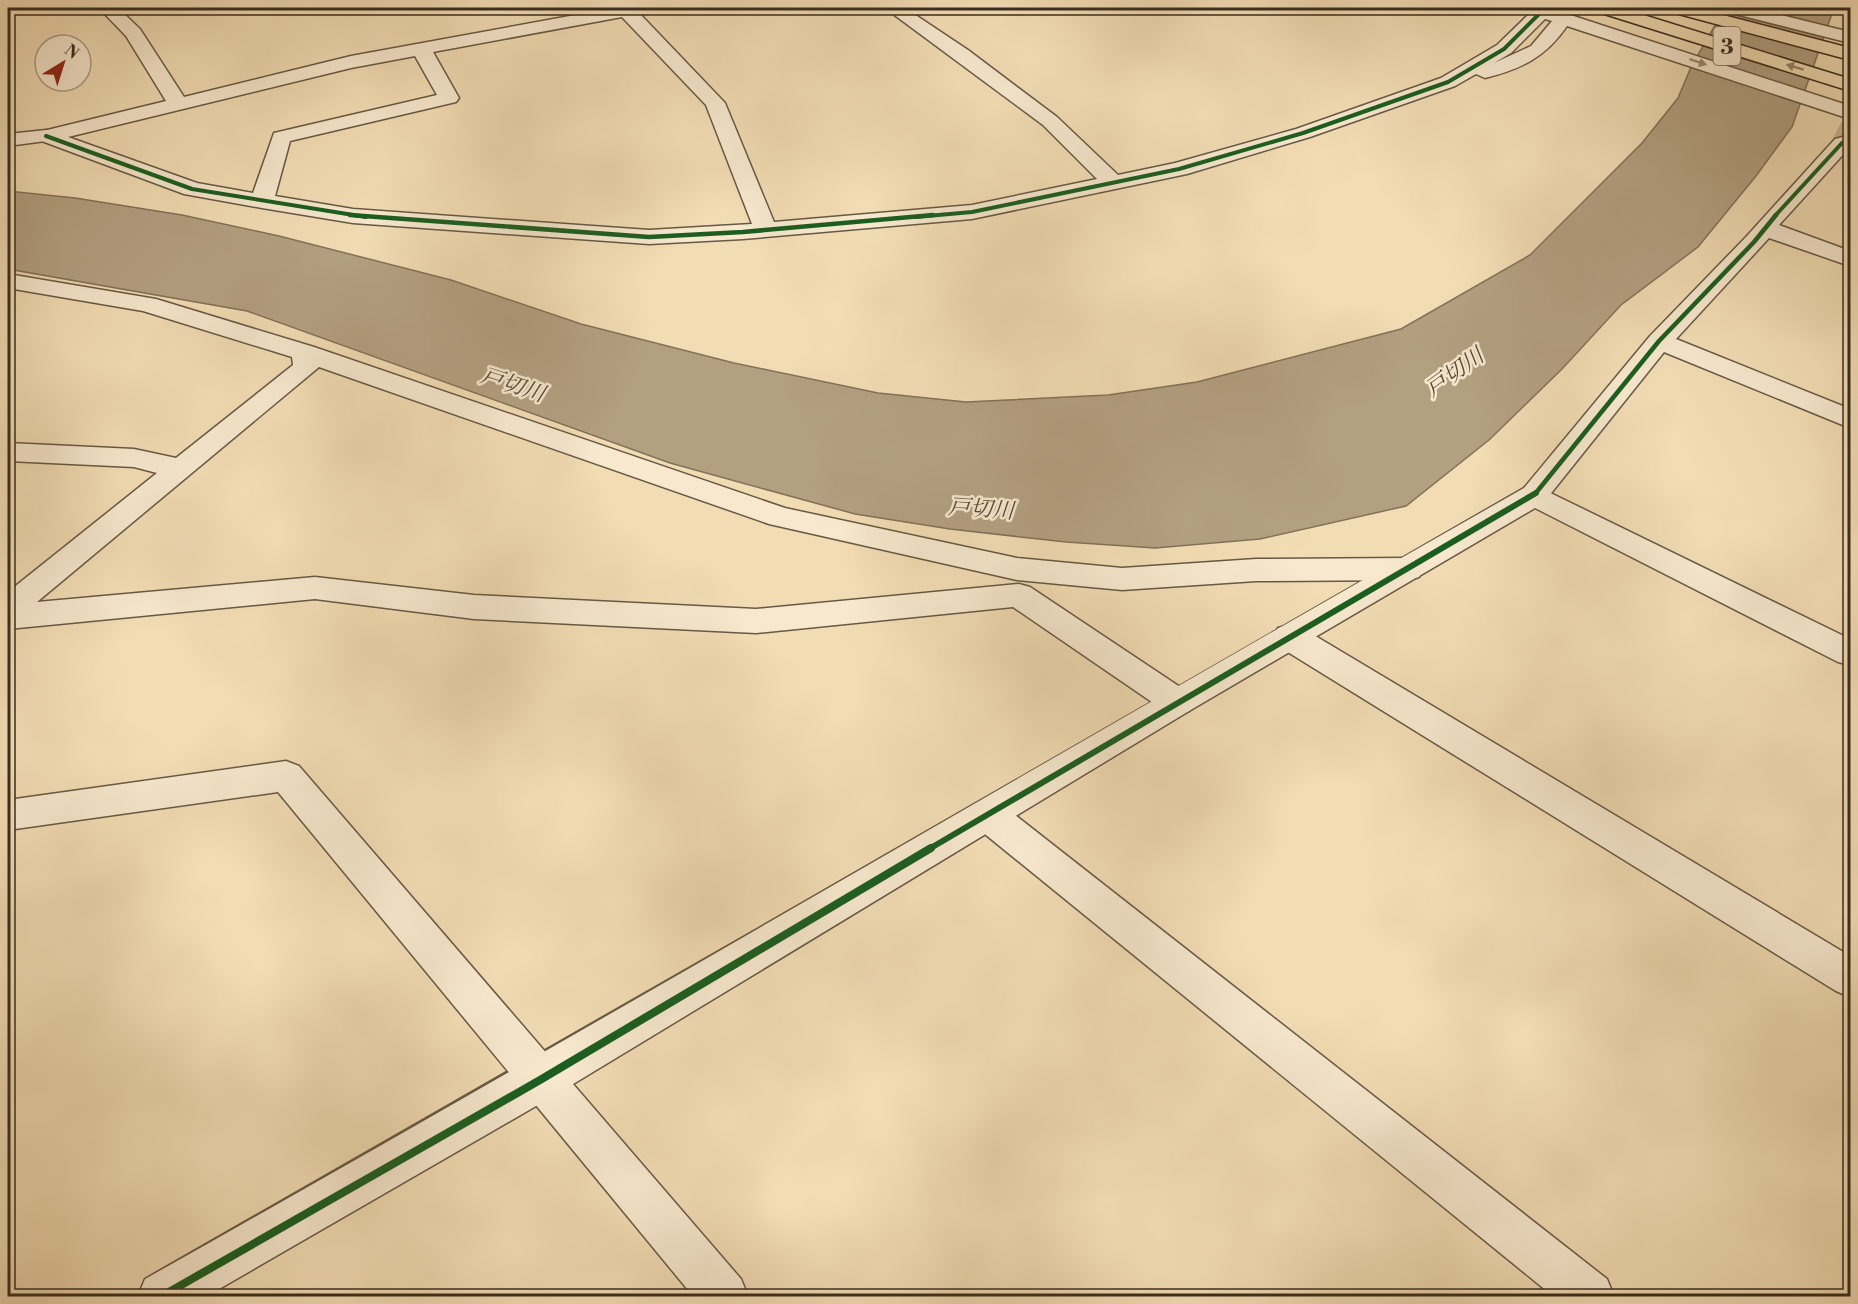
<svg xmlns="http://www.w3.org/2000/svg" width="1858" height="1304" font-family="'Libre Bodoni','Noto Serif JP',serif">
<rect width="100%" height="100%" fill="#f2dcb4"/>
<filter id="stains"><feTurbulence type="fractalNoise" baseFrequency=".00333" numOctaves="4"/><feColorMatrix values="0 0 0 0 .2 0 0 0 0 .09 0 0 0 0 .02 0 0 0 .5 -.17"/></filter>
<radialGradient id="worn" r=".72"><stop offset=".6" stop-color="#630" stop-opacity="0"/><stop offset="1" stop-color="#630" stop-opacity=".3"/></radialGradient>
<!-- water -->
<path fill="#b3a081" stroke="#827259" stroke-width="1.5" d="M1725 8H1834L1792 127 1756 176 1698 247 1621 305 1562 369 1489 440 1406 506 1260 539 1155 548 1066 542 950 529 855 514 670 463 247 311 8 269V191L75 198 182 215 279 236 451 280 581 324 734 363 878 393 966 402 1108 395 1197 382 1401 329 1530 255 1642 143 1678 98 1691 67Z"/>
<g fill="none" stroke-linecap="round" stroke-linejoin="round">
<!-- minor-tunnel -->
<g stroke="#cdb996" stroke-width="20" stroke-dasharray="20 10" stroke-linecap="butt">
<path d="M1562 21 1571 8"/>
<path d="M1842 143 1850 127"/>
</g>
<!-- minor casing -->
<g stroke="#675944" stroke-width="3">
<g id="minor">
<path d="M99 8H118L140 29 184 97 351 56 614 8H650L647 12 640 14 725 103 774 222 972 205 1097 179 1043 125 885 8H905L968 50 1057 117 1118 175 1175 163 1296 129 1441 78 1497 45 1529 14 1521 8H1549L1850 106V119L1567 26C1546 57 1521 69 1485 78L1476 74 1455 86 1310 137 1187 174 972 219 743 239 649 244 353 223 262 208 184 194 39 140 36 136 39 132 166 101 126 36ZM622 17 706 105 752 224 649 230 353 209 275 196 290 141 456 102 459 98 433 52ZM1545 19 1552 21 1531 46 1494 63 1511 53ZM415 56 437 95 274 133 253 193 197 183 68 137 351 68Z"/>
<path d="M1724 8H1752L1850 32V43L1727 12Z"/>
<path d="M1850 135V147L1779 225 1850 251V266L1769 238 1676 339 1850 409V428L1664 352 1544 502 1534 505 1524 502 1519 495 1524 488 1650 336 1746 237 1835 139Z"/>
<path d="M8 274 156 299 314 347 785 508 1017 558 1122 568 1256 559 1408 558 1419 561 1424 569 1419 577 1408 580 1256 581 1122 590 1017 580 769 524 319 367 37 602 315 577 474 595 756 609 1019 584 1030 587 1189 693 1194 702 1189 711 1177 715 1165 711 1013 607 756 633 474 619 315 599 8 629V592L157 473 134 467 8 461V443L134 449 176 458 293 365 292 357 143 311 8 288Z"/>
<path d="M1290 625 1302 628 1850 956V997L1836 991 1278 646 1274 637 1278 628Z"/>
<path d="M286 761 299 766 741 1279 748 1296H693L278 792 8 830V800Z"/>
<path d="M988 800 1001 804 1607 1279 1614 1296H1553L975 826 970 815 975 804Z"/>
</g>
</g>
<!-- tertiary casing -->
<g stroke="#675944" stroke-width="3">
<g id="tertiary">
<path d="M46 130 53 132 56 136 53 140 8 146V134Z"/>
<path d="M1534 485 1850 639V665L1838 662 1535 508 1189 711 555 1095 207 1296H138L145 1279C607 1019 1063 750 1524 488Z"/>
</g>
</g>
<!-- trunk casing -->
<g stroke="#392d1e" stroke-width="3">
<g id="trunk">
<path d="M1595 8H1621L1850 79V91L1598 12Z"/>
<path d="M1673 8H1696L1850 48V60L1675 13Z"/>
</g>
</g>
<!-- minor -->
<use href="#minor" fill="#f7e8ce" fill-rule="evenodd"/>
<!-- tertiary -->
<use href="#tertiary" fill="#f7e8ce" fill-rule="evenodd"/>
<!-- trunk -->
<use href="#trunk" fill="#f2dcb4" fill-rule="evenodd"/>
<!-- cycleway-far3 casing -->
<g stroke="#f7e8ce" stroke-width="6">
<g id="cycleway-far3">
<path d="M46 136 192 189 366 217"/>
<path d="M916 217 972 212 1179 169 1303 133 1448 82 1504 49 1542 11"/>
<path d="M1774 217 1842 143 1850 141"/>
</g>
</g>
<!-- cycleway-far2 casing -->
<g stroke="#f7e8ce" stroke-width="8">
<g id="cycleway-far2">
<path d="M350 215 649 237 743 232 933 215"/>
<path d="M1535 494 1659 341 1754 242 1776 215"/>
</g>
</g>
<!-- cycleway-far1 casing -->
<g stroke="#f7e8ce" stroke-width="10">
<path id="cycleway-far1" d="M929 849 1536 493"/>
</g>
<!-- cycleway casing -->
<g stroke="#f7e8ce" stroke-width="11">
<path id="cycleway" d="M162 1296 540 1080 931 848"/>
</g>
<!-- cycleway-far3 -->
<use href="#cycleway-far3" stroke="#1b5e20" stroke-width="4"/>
<!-- cycleway-far2 -->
<use href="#cycleway-far2" stroke="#1b5e20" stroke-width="4.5"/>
<!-- cycleway-far1 -->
<use href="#cycleway-far1" stroke="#1b5e20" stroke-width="6"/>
<!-- cycleway -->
<use href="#cycleway" stroke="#1b5e20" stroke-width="8"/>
</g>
<!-- one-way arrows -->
<defs><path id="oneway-solid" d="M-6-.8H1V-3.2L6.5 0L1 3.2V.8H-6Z" transform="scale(1.5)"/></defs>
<use fill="#988a76" href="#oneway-solid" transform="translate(1698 62) rotate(18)"/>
<use fill="#968469" href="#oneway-solid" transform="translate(1795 67) rotate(-163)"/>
<g text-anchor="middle" stroke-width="5" stroke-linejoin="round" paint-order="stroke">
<!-- shield labels -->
<rect fill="#f7e8ce" stroke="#726553" stroke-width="1.5" x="1713.5" y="27" width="27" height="38" rx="4.5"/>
<g font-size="22" font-weight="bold" fill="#392d1e">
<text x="1727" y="54">3</text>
</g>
<!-- far-water labels -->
<g font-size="22" font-style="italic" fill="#584a37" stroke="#f7e8ce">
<text transform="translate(1454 372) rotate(-36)" y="8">戸切川</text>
<text transform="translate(513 384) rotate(18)" y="8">戸切川</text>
<text transform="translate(981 508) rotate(4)" y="8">戸切川</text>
</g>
</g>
<!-- margin -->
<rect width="1858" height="1304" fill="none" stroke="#f2dcb4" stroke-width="30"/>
<rect x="9" y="9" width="1840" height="1286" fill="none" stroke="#392d1e" stroke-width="3"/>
<rect x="15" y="15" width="1828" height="1274" fill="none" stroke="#392d1e" stroke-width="1.5"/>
<!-- north arrow -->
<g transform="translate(63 63) rotate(38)"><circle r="28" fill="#f7e8ce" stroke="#ab9d88" stroke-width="1.5"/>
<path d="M0-4.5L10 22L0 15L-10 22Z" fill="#8f2418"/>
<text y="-9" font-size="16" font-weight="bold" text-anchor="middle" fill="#392d1e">N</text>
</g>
<rect width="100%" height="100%" filter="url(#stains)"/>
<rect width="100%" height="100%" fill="url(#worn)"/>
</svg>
